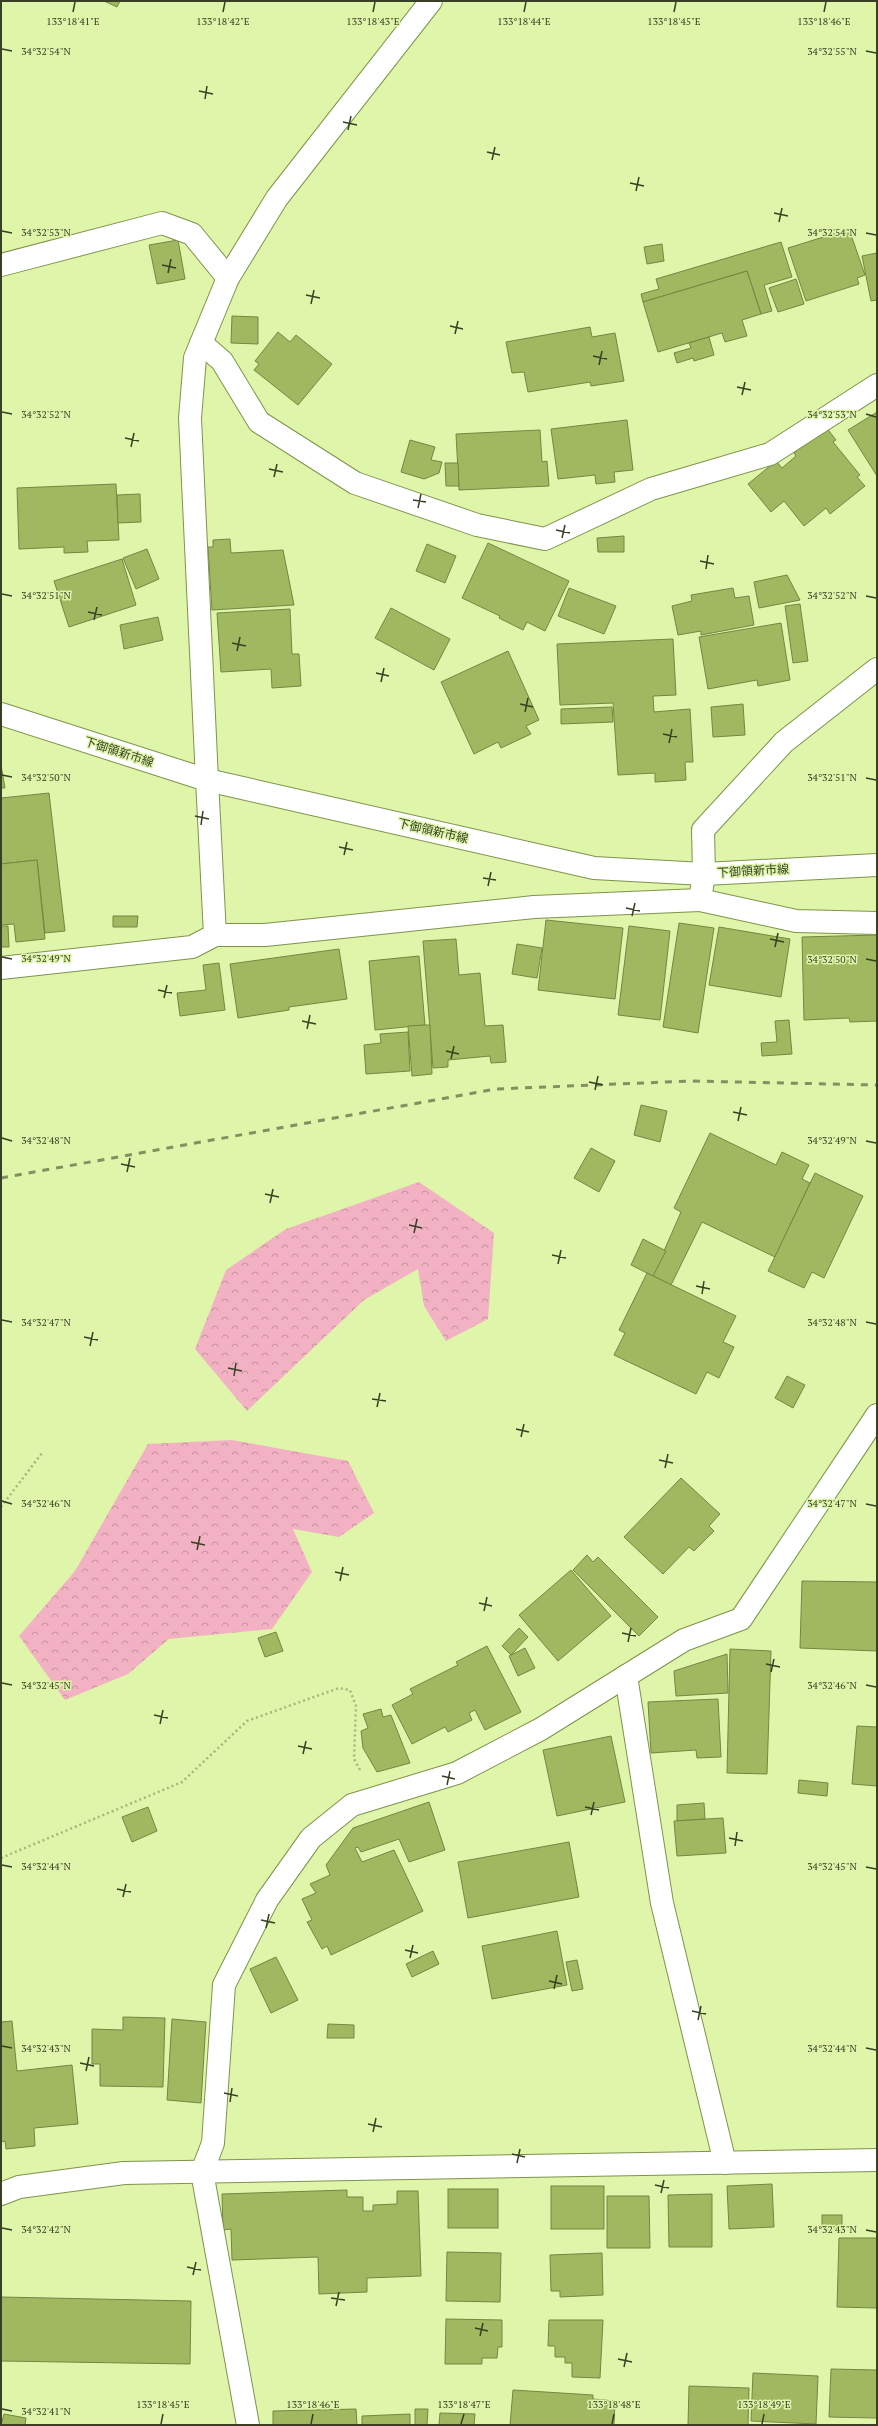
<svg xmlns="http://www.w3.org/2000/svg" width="878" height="2426" font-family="'PT Serif','Noto Sans JP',serif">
<defs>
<pattern id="forest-crowns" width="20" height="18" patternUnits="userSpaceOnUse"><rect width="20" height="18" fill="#f3b2c3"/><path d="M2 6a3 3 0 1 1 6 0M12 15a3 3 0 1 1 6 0" fill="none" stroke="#c6929e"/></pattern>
</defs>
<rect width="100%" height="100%" fill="#def5aa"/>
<!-- forest -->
<g fill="url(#forest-crowns)">
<path d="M419 1182 494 1233 488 1319 446 1341 424 1306 418 1269 364 1300 247 1411 195 1349 226 1270 286 1229Z"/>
<path d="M232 1440 348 1461 374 1513 339 1537 293 1529 312 1572 272 1629 169 1639 128 1674 65 1700 19 1636 75 1571 148 1444Z"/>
</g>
<!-- building -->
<g fill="#a0b961" stroke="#738740">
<path d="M104 1H120L117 7Z"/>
<path d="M849 229 865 275 857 278 859 284 806 301 788 248Z"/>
<path d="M178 240 185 279 157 284 149 245Z"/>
<path d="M781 242 792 277 764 285 772 311 761 314 747 271 643 302 641 294 659 289 656 279Z"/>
<path d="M662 244 664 261 647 264 644 247Z"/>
<path d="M877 253V300L871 301 862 256Z"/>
<path d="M747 271 761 314 742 320 747 336 725 342 722 333 658 352 643 302Z"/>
<path d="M796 279 804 304 778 312 769 288Z"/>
<path d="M232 316 258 317V344L231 343Z"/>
<path d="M590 327 592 337 615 333 624 381 591 386 590 382 528 392 524 372 512 373 506 342Z"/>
<path d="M278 332 290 342 296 335 332 364 298 405 254 370 259 364 255 361Z"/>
<path d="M709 337 714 355 694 361 693 358 677 363 674 353 691 348 689 343Z"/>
<path d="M877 412V476L848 430Z"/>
<path d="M627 420 633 470 614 472 615 482 596 484 595 475 558 479 551 429Z"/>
<path d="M826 427 836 440 833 442 860 475 857 477 865 486 830 514 826 508 804 526 784 501 771 512 748 484 776 461 782 468 796 456 794 453Z"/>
<path d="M540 430 542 462 547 461 549 486 459 490 456 434Z"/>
<path d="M410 440 435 447 431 460 442 462 439 473 424 479 401 472Z"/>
<path d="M445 463H458L459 486H446Z"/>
<path d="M116 484 119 540 87 541 88 552 64 553V547L19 549 17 488Z"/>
<path d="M140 494 141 522 118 523 117 495Z"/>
<path d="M624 536V552H598L597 538Z"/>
<path d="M230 539 231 553 283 550 294 605 212 610 208 547H213V540Z"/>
<path d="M488 543 569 581 545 631 527 622 523 630 499 618 500 616 462 598Z"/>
<path d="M427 544 456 556 445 583 416 571Z"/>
<path d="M147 549 159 579 136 589 123 558Z"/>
<path d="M122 559 136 605 69 627 54 581Z"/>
<path d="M787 575 800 600 759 608 754 582Z"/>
<path d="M569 588 616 606 604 634 558 616Z"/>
<path d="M733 588 735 598 749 596 754 625 701 635V631L678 635 672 606 692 601 691 595Z"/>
<path d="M800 604 808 661 793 663 785 606Z"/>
<path d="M391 608 450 639 434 670 375 638Z"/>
<path d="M290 609 292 654H299L301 686 272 688 271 669 221 672 217 613Z"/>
<path d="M158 617 163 640 124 649 120 625Z"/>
<path d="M781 623 790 680 758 686 757 680 708 689 699 637Z"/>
<path d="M673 639 676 695 653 696 654 712 690 709 693 762H685L686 780 655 782V773L618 775 613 703 560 705 557 644Z"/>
<path d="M508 651 539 720 526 726 531 734 501 748 498 742 474 754 441 682Z"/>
<path d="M743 704 745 735 713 737 711 707Z"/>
<path d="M612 707 613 722 561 724V709Z"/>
<path d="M1 765 5 788H1Z"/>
<path d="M49 793 65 931 45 933 37 860 1 864V798Z"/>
<path d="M37 860 45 939 16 942 14 924 1 925V864Z"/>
<path d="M113 916H138L137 927H113Z"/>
<path d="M546 920 623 928 615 999 538 990Z"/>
<path d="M679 923 714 928 698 1033 663 1027Z"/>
<path d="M1 926H8L9 947H1Z"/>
<path d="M629 926 670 931 660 1020 618 1015Z"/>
<path d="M719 927 790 939 781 997 709 985Z"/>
<path d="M877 935V1021L850 1022 849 1018 804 1020 802 937Z"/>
<path d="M456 939 459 975 480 973 485 1026 503 1025 506 1062 491 1063 490 1056 448 1060V1067L433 1068 423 941Z"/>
<path d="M517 944 542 948 537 978 512 974Z"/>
<path d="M339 949 347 999 289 1007V1010L238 1018 230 964Z"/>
<path d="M419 956 425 1025 375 1030 369 961Z"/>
<path d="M219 963 225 1010 180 1016 177 993 206 990 203 965Z"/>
<path d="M789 1020 792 1054 762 1056 761 1043 777 1042 775 1021Z"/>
<path d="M425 1025H430L432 1074 412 1076 408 1026Z"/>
<path d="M408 1032 410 1071 366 1074 364 1045 381 1043 380 1034Z"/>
<path d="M641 1105 667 1111 660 1142 634 1135Z"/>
<path d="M710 1133 776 1165 782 1152 809 1165 802 1179 810 1183 775 1257 702 1222 671 1285 653 1276 681 1212 674 1208Z"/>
<path d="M591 1148 615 1161 599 1192 574 1178Z"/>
<path d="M815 1173 863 1196 824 1278 812 1272 804 1288 768 1271Z"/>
<path d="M643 1239 666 1251 653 1276 631 1265Z"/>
<path d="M647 1273 736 1316 723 1342 734 1347 719 1378 707 1372 696 1394 614 1355 625 1333 619 1330Z"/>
<path d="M787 1376 805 1385 793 1408 775 1398Z"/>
<path d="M681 1478 720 1514 709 1526 714 1531 694 1551 689 1547 663 1574 624 1537Z"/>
<path d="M587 1555 593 1562 598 1557 658 1617 639 1636 573 1570Z"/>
<path d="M571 1570 611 1616 558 1661 519 1615Z"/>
<path d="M802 1581 877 1582V1651L800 1648Z"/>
<path d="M519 1628 528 1637 511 1655 502 1646Z"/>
<path d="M276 1632 283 1651 265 1657 258 1638Z"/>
<path d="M487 1646 521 1712 485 1730 475 1710 469 1713 472 1720 448 1732 445 1727 412 1744 392 1705 413 1694 410 1689 458 1665 456 1662Z"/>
<path d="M525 1648 535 1668 518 1676 509 1656Z"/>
<path d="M730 1649 771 1651 767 1774 727 1773Z"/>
<path d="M727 1654 728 1693 676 1696 674 1671Z"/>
<path d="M718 1699 721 1757 697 1758 696 1750 651 1753 648 1702Z"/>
<path d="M381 1709 383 1717 391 1715 410 1763 377 1772 363 1748 361 1731 368 1728 363 1714Z"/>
<path d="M857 1726 877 1727V1786L852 1784Z"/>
<path d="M611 1736 625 1802 557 1816 543 1750Z"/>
<path d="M799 1780 828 1783 827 1796 798 1793Z"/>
<path d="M429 1802 445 1850 409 1862 399 1839 361 1852 358 1847 355 1848 362 1862 394 1850 423 1911 331 1955 327 1946 322 1949 307 1922 312 1920 302 1899 316 1893 310 1884 330 1875 326 1865 353 1828Z"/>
<path d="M704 1803 705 1819 677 1821V1805Z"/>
<path d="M148 1807 157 1831 132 1842 122 1817Z"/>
<path d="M723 1818 726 1853 677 1856 674 1821Z"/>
<path d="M569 1842 579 1897 468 1918 458 1862Z"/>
<path d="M557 1931 567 1985 492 1999 482 1946Z"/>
<path d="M433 1951 439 1964 412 1977 406 1964Z"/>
<path d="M276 1957 298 2000 271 2013 250 1969Z"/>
<path d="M577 1960 583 1989 572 1991 566 1962Z"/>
<path d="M123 2017 165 2018 163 2087 100 2086V2064H92V2029L123 2030Z"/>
<path d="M172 2019 206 2022 201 2103 167 2100Z"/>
<path d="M12 2021 17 2071 72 2065 78 2124 34 2128 35 2146 6 2149 5 2141 1 2142V2022Z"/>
<path d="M328 2024 354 2025V2038H327Z"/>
<path d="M772 2184 774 2227 729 2229 727 2186Z"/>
<rect x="551" y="2186" width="53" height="43"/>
<rect x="448" y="2189" width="50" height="39"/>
<path d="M347 2190V2197H363V2211H373V2205L397 2204V2191H418L421 2276 367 2278V2292L319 2294 318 2257 232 2260 231 2229 223 2230 222 2194Z"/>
<path d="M712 2194V2247H669L668 2195Z"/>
<path d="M607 2196H649L650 2248H607Z"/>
<rect x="822" y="2215" width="20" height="14"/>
<path d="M839 2238H877V2308L837 2307Z"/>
<path d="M447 2252 501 2253 500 2302 446 2301Z"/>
<path d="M602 2253 603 2295 560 2297V2291H551L550 2255Z"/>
<path d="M1 2297 191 2301 190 2364 1 2361Z"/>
<path d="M446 2319 502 2320V2347H498L497 2358H482V2364H445Z"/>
<path d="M549 2320H603L600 2378 572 2377V2363H565V2357H555V2346H548Z"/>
<path d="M831 2369 877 2370V2418L829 2417Z"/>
<path d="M753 2373 818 2376 816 2424 751 2421Z"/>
<path d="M689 2386 749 2388 748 2425H688Z"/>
<path d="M513 2390 593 2395V2399L615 2401 614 2425H510Z"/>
<path d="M356 2409 357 2425H273V2411Z"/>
<path d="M415 2409H428L427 2425H415Z"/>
<path d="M440 2413 475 2414 474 2425H439Z"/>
<path d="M4 2414 26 2418 25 2425H1Z"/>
<path d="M410 2414V2425H362V2416Z"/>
</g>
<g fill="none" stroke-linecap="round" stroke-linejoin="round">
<!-- street casing -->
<g stroke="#7f934c" stroke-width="24">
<g id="street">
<path d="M1 265 162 223 192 234 228 278"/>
<path d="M201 343 222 361 259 422 355 483 477 525 545 539 651 489 770 454 877 385"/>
<path d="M700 900 796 921 877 923"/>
<path d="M215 935H265L534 907 700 900 704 874 703 830 784 742 877 669"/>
<path d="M1 968 192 947 215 935 207 780"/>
<path d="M626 1676 662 1903 725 2163"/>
<path d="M1 2194 19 2187 124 2173 877 2160"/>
<path d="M248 2425 202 2172 213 2143 224 1985 267 1900 311 1838 352 1805 457 1773 541 1729 684 1640 741 1619 877 1415"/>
</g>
</g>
<!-- secondary casing -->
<g stroke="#7f934c" stroke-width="24">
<g id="secondary">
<path d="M1 714 207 780 594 868 704 874 877 865"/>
<path d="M207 780 190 418 195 358 228 278 277 198 431 1"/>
</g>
</g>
<!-- path -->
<g stroke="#a5b77b" stroke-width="2.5" stroke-dasharray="2 3" stroke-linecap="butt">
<path d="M1 1507 42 1453"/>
<path d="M1 1858 182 1782 247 1721 339 1688 350 1690 356 1706 354 1759 360 1770"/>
</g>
<!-- street -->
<use href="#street" stroke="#fff" stroke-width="22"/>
<!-- secondary -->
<use href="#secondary" stroke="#fff" stroke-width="22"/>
<!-- rail -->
<path stroke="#81915f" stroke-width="3" stroke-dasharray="7 7" stroke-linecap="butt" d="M1 1178 496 1089 691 1081 877 1085"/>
</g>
<!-- ticks -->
<path fill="none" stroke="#374022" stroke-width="1.5" d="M73 12 75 2M223 12 225 2M373 12 375 2M524 12 526 2M674 12 676 2M824 12 826 2M2 49 12 51M866 51 876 53M199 91 213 94M205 99 207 86M343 122 357 125M348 130 351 116M487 152 500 155M492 160 495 147M630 183 644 186M636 191 639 177M774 213 788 216M779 222 782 208M2 231 12 233M866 233 876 235M162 265 176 268M168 273 171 259M306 295 320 298M311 304 314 290M450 326 463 329M455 334 458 321M593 356 607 359M599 365 602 351M737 387 751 390M742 395 745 382M2 412 12 414M866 414 876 417M125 438 139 441M131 447 134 433M269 469 283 472M274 477 277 464M413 500 426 502M418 508 421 494M556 530 570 533M562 538 565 525M700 561 714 564M706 569 708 555M2 594 12 596M866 596 876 598M88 612 102 615M94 620 97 607M232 643 246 646M237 651 240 637M376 673 389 676M381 682 384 668M520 704 533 707M525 712 528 698M663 734 677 737M669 743 672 729M2 775 12 777M866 778 876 780M195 816 209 819M201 825 203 811M339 847 353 850M344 855 347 842M483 878 496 880M488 886 491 872M626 908 640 911M632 916 635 903M770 939 784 942M775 947 778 933M2 957 12 959M866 959 876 961M158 990 172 993M164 998 167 985M302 1021 316 1024M307 1029 310 1015M446 1051 459 1054M451 1059 454 1046M589 1082 603 1085M595 1090 598 1076M733 1112 747 1115M738 1121 741 1107M2 1138 12 1141M866 1141 876 1143M121 1164 135 1167M127 1172 130 1158M265 1194 279 1197M270 1203 273 1189M409 1225 422 1228M414 1233 417 1219M552 1255 566 1258M558 1264 561 1250M696 1286 710 1289M702 1294 704 1281M2 1320 12 1322M866 1322 876 1324M84 1337 98 1340M90 1346 93 1332M228 1368 242 1371M234 1376 236 1363M372 1399 386 1401M377 1407 380 1393M516 1429 529 1432M521 1437 524 1424M659 1460 673 1463M665 1468 668 1454M2 1501 12 1504M866 1504 876 1506M191 1542 205 1545M197 1550 200 1536M335 1572 349 1575M340 1581 343 1567M479 1603 492 1606M484 1611 487 1597M622 1633 636 1636M628 1642 631 1628M766 1664 780 1667M771 1672 774 1659M2 1683 12 1685M866 1685 876 1687M154 1715 168 1718M160 1724 163 1710M298 1746 312 1749M303 1754 306 1741M442 1776 455 1779M447 1785 450 1771M585 1807 599 1810M591 1815 594 1802M729 1838 743 1841M735 1846 737 1832M2 1865 12 1867M866 1867 876 1869M117 1889 131 1892M123 1897 126 1884M261 1920 275 1923M266 1928 269 1914M405 1950 418 1953M410 1958 413 1945M549 1981 562 1984M554 1989 557 1975M692 2011 706 2014M698 2020 701 2006M2 2046 12 2048M866 2048 876 2050M80 2063 94 2066M86 2071 89 2057M224 2093 238 2096M230 2102 232 2088M368 2124 382 2127M373 2132 376 2118M512 2154 525 2157M517 2163 520 2149M655 2185 669 2188M661 2193 664 2180M2 2228 12 2230M866 2230 876 2232M187 2267 201 2270M193 2275 196 2262M331 2298 345 2300M336 2306 339 2292M475 2328 488 2331M480 2336 483 2323M618 2359 632 2362M624 2367 627 2353M2 2409 12 2411M161 2424 163 2414M311 2424 313 2414M461 2424 464 2414M612 2424 614 2414M762 2424 764 2414"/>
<g text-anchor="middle" stroke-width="3" stroke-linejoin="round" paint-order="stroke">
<!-- street labels -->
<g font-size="12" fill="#374022" stroke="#def5aa">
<text transform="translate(119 752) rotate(18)" y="4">下御領新市線</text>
<text transform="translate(433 831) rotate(13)" y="4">下御領新市線</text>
<text transform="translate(753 871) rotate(-3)" y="4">下御領新市線</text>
</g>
</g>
<g font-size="10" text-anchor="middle" fill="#374022" stroke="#def5aa" stroke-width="3" stroke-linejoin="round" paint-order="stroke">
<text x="73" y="25">133°18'41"E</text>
<text x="223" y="25">133°18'42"E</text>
<text x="373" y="25">133°18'43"E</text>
<text x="524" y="25">133°18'44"E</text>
<text x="674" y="25">133°18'45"E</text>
<text x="824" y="25">133°18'46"E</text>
<text x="46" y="55">34°32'54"N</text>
<text x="832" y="55">34°32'55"N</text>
<text x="46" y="236">34°32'53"N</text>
<text x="832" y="236">34°32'54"N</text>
<text x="46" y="418">34°32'52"N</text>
<text x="832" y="418">34°32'53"N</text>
<text x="46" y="599">34°32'51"N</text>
<text x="832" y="599">34°32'52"N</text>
<text x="46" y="781">34°32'50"N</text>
<text x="832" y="781">34°32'51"N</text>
<text x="46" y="962">34°32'49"N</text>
<text x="832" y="963">34°32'50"N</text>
<text x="46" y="1144">34°32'48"N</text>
<text x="832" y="1144">34°32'49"N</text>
<text x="46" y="1326">34°32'47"N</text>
<text x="832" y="1326">34°32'48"N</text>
<text x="46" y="1507">34°32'46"N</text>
<text x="832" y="1507">34°32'47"N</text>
<text x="46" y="1689">34°32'45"N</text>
<text x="832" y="1689">34°32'46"N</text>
<text x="46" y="1870">34°32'44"N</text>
<text x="832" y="1870">34°32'45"N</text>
<text x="46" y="2052">34°32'43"N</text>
<text x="832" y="2052">34°32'44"N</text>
<text x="46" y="2233">34°32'42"N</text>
<text x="832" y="2233">34°32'43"N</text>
<text x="163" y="2408">133°18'45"E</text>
<text x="313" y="2408">133°18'46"E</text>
<text x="464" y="2408">133°18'47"E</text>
<text x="614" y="2408">133°18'48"E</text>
<text x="764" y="2408">133°18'49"E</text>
<text x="46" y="2415">34°32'41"N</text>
</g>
<!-- border -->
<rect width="878" height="2426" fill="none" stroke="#374022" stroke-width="4"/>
</svg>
